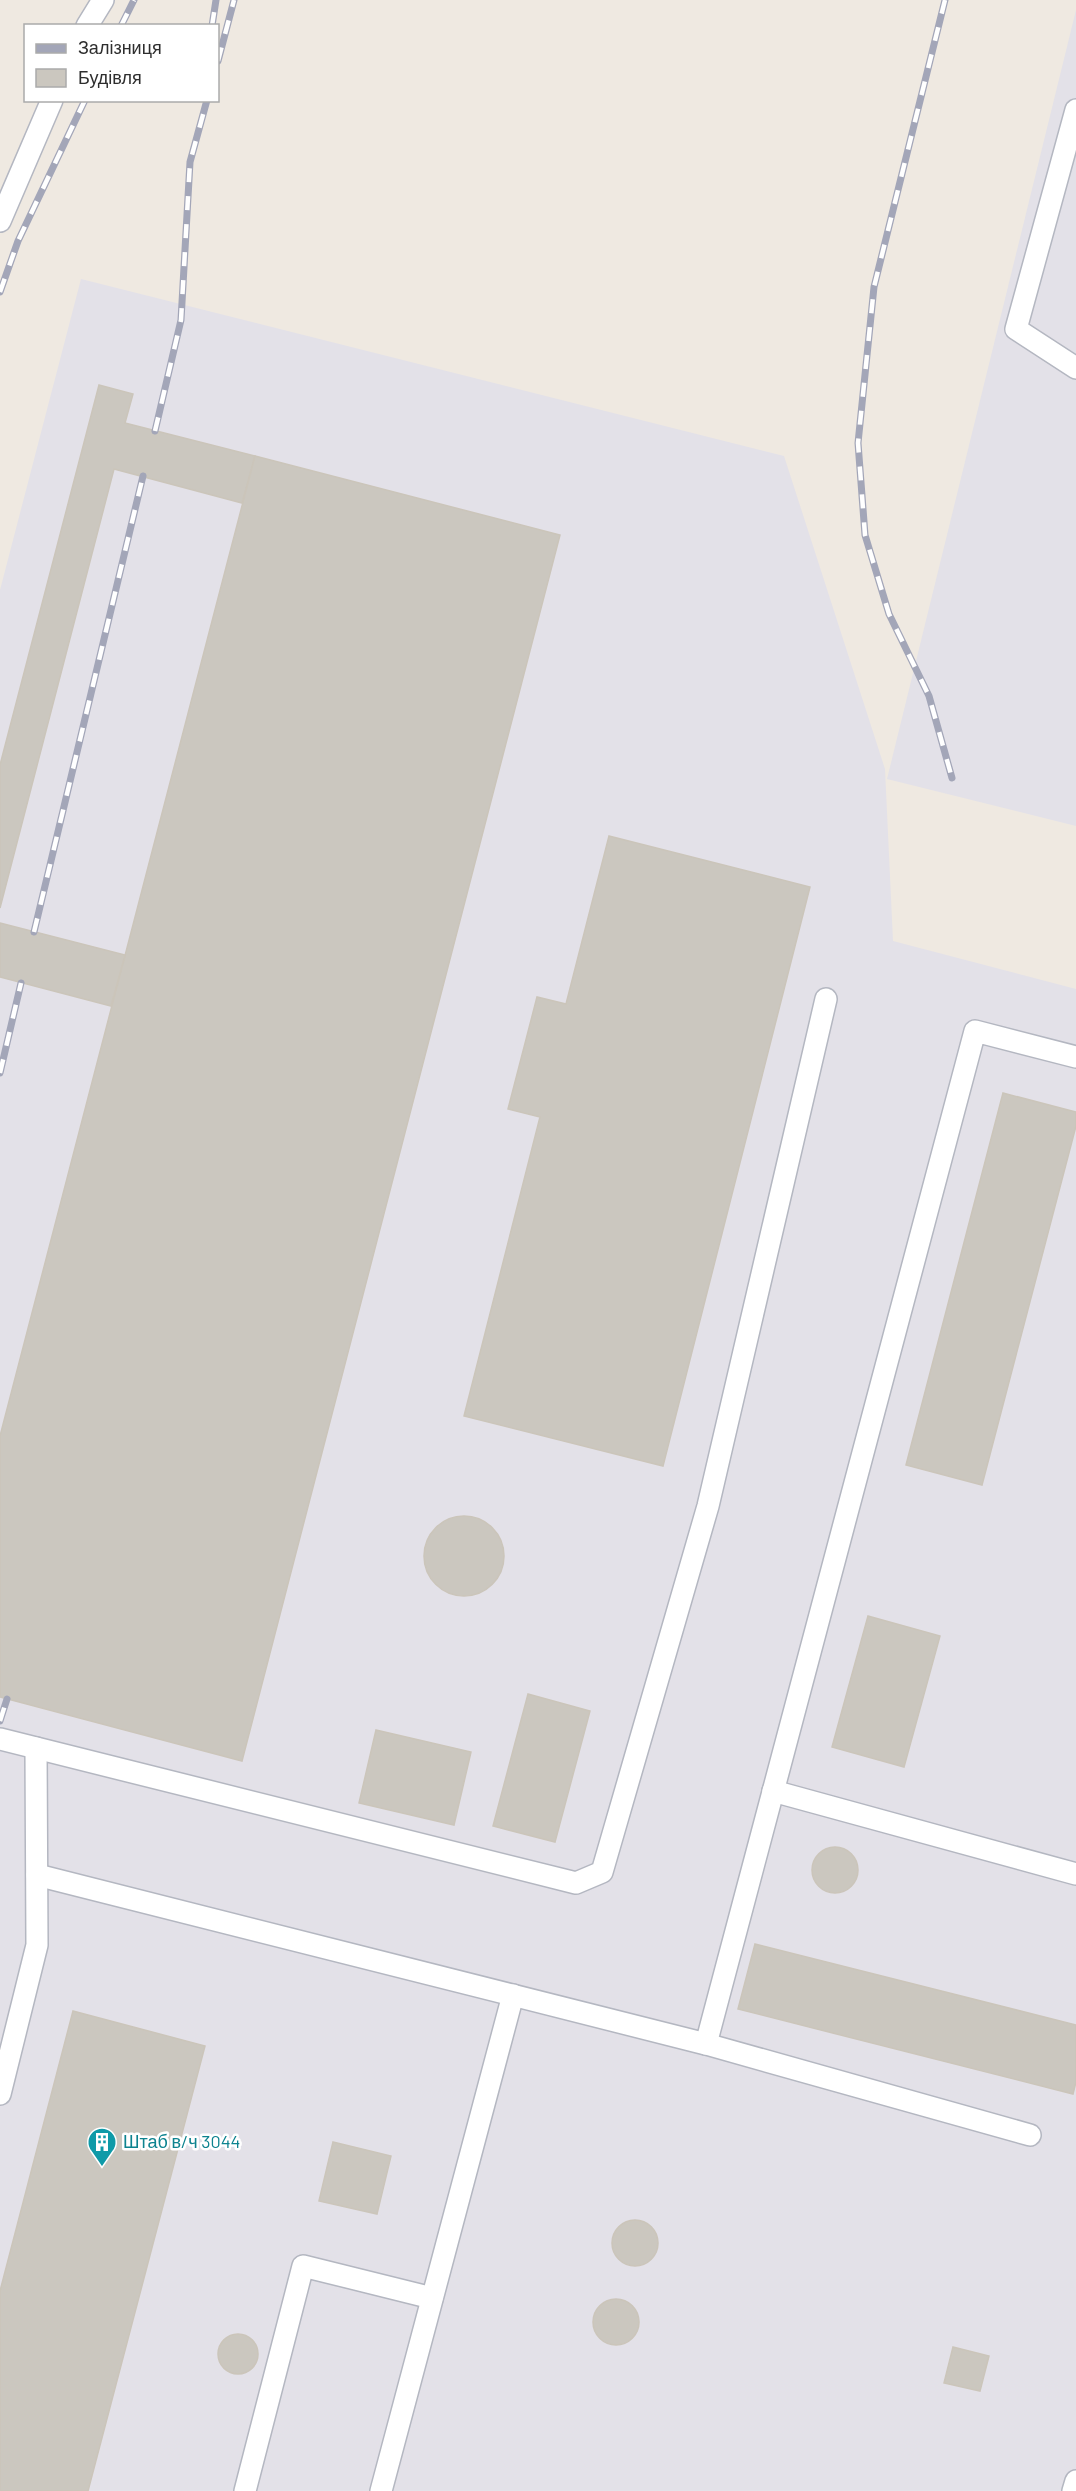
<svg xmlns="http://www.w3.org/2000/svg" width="1076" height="2491" font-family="Barlow,sans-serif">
<rect width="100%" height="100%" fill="#efe9e1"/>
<!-- industrial -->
<g fill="#e3e1e8">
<path d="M1076 10V826L887 779Z"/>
<path d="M81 279 784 456 885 769 893 941 1076 989V2491H0V590Z"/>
</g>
<!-- building -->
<g fill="#cbc7bf" stroke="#cbc5ba" stroke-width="1.5">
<path d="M99 385 133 394 125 423 255 456 242 503 114 469 0 908V765Z"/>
<path d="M255 456 560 535 242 1761 0 1697V1436Z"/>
<path d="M609 836 810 887 663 1466 464 1416 540 1117 508 1109 537 997 566 1004Z"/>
<path d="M0 923 125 955 111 1006 0 977Z"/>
<path d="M1003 1093 1076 1112V1126L982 1485 906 1465Z"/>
<circle cx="464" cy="1556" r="40"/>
<path d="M868 1616 940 1636 904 1767 832 1747Z"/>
<path d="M528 1694 590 1711 555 1842 493 1826Z"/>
<path d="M376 1730 471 1752 454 1825 359 1803Z"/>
<circle cx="835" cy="1870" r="23"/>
<path d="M755 1944 1076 2025V2082L1073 2094 738 2009Z"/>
<path d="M73 2011 205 2046 88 2491H0V2291Z"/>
<path d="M333 2142 391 2156 377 2214 319 2201Z"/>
<circle cx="635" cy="2243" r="23"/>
<circle cx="616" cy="2322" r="23"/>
<circle cx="238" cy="2354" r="20"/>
<path d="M953 2347 989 2356 980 2391 944 2383Z"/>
</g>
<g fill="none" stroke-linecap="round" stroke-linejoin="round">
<!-- lane casing -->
<g stroke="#b4b7c1" stroke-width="24">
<g id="lane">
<path d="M87 26 103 0"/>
<path d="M1076 110 1016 329 1076 368"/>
<path d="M0 221 52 100"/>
<path d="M0 1739 576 1883 602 1872 708 1506 826 999"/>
<path d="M773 1791 1076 1874"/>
<path d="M37 1875 706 2044 1030 2135"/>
<path d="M706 2044 975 1031 1076 1057"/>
<path d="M0 2094 37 1945 36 1748"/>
<path d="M245 2491 303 2266 432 2298"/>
<path d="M381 2491 513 1995"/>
<path d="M1073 2491 1076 2481"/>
</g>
</g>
<!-- lane -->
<use href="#lane" stroke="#fff" stroke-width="21"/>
<!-- rail casing -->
<g stroke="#a3a6b8" stroke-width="7">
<g id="rail">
<path d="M945 0 874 287 858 443 865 535 889 614 929 696 952 778"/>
<path d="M121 26 134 0"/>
<path d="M212 26 216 0"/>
<path d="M218 61 234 0"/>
<path d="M0 292 18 241 85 100"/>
<path d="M155 431 181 320 190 162 207 100"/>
<path d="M34 932 143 476"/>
<path d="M0 1073 21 983"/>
<path d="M0 1721 7 1699"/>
</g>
</g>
<!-- rail -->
<use href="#rail" stroke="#fff" stroke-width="4.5" stroke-dasharray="14" stroke-linecap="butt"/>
</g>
<!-- icons -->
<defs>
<g id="building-pin" transform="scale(1.5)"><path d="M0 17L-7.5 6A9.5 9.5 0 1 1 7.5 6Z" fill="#0f9aa8" stroke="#fff"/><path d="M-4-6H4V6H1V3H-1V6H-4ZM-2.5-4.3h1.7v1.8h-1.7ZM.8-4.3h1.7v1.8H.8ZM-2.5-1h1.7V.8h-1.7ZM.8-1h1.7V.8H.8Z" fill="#fff"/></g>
</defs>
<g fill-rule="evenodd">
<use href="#building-pin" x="102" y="2142"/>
</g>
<g text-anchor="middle" stroke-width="5" stroke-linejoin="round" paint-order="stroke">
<!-- culture labels -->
<g font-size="18" fill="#0d838f" stroke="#fff" text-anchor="start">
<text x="123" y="2148">Штаб в/ч 3044</text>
</g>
</g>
<!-- legend -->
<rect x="24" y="24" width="195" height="78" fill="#ffffff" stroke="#ababab" stroke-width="1.5"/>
<rect x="36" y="44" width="30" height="9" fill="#a3a6b8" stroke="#ababab" stroke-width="1.5"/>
<text x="78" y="54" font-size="18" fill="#2e2e2e">Залізниця</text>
<rect x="36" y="69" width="30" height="18" fill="#cbc7bf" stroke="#ababab" stroke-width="1.5"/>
<text x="78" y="84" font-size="18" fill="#2e2e2e">Будівля</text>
</svg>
